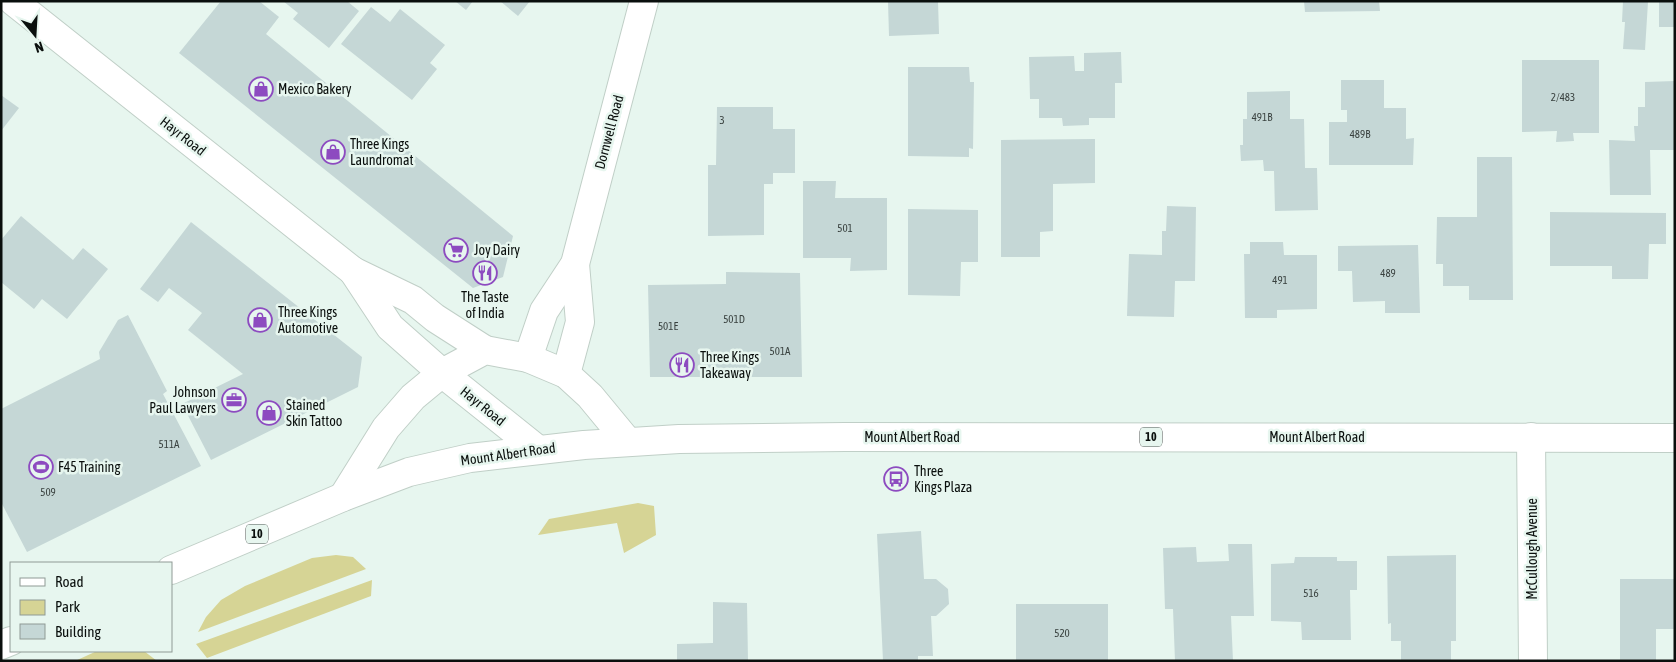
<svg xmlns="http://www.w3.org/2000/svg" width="1676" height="662" font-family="'Asap Condensed',sans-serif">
<rect width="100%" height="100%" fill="#e7f6ef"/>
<!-- green -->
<g fill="#d6d495">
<path d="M638 503 654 506 656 535 624 553 617 523 538 535 549 519Z"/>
<path d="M336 555 353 557 366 569 198 632 206 617 221 600 245 586 312 558Z"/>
<path d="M372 580 371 596 207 658 196 644Z"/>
<path d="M97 651H144L157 661H75Z"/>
</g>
<!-- building -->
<g fill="#c5d7d6">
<path d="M221 1H259L279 17 266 34 513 236 503 277 473 288 179 53Z"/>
<path d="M283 1H347L359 11 329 48 293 19 298 13Z"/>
<path d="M455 1H473L466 10Z"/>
<path d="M500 1H530L518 16Z"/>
<path d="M888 1H938L939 34 889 36Z"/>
<path d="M1304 1H1379L1380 11 1305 12Z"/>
<path d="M1623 1 1648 2 1645 50 1623 49 1625 22H1622Z"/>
<rect x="1659" y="1" width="16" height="26"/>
<path d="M371 7 390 22 400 9 445 45 430 63 437 69 412 100 341 44Z"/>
<path d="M1121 52 1122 83H1115V118H1089V125L1063 126 1062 118H1039V99H1030L1029 57 1074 56 1075 71H1084V53Z"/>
<path d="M1522 60H1599V133H1573L1574 141 1556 142 1557 131 1522 132Z"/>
<path d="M908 67H969L970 82H974L973 149 969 148V157L908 156Z"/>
<path d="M1341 80H1384V108H1406V139L1414 138 1413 165H1329V122H1347V110H1341Z"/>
<path d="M1675 81V150H1650L1651 195H1610L1609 140 1635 141 1634 126H1638V107H1645V82Z"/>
<path d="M1290 91V119H1304L1305 168H1317L1318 210 1275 211 1274 171H1264L1263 160 1241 161 1240 145H1243V119H1247V92Z"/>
<path d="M1 95 19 108 1 131Z"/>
<path d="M717 107H773V129H795V173H773V184H764V235L708 236V165H716Z"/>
<path d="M1095 139V183L1053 184V231L1040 232V257H1001V140Z"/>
<path d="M1477 157H1512L1513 300H1469V286H1443V264H1436L1437 217H1477Z"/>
<path d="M803 181H836L835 198H887V270L850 271 851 258H803Z"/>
<path d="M1167 206 1196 207 1195 281H1175L1174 317 1127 316 1129 254 1162 255V231H1166Z"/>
<path d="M908 209 978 210V262H961L960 296 908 295Z"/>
<path d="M1550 212 1666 213V244H1649L1648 279H1612V266H1550Z"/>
<path d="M21 216 73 260 83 248 108 269 67 319 42 299 34 309 1 282V240Z"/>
<path d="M191 222 362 357 358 387 211 460 182 404 243 374 188 330 202 313 169 288 158 302 140 289Z"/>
<path d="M1250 242H1283L1284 255H1317V309L1277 310V318H1245L1244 254H1250Z"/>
<path d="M1418 245 1420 313H1385V301L1353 302 1352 271H1338V246Z"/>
<path d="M726 272 800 273 802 377H650L648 285 726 284Z"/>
<path d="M128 315 167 391 163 394 201 466 27 552 1 502V409L100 359 99 352 118 320Z"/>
<path d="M921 531 924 579H936L948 589 949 604 936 616H931L933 656H918V661H883L877 534Z"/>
<path d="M1228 544H1252L1254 616H1231L1233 661H1175L1173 609H1165L1163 548 1196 547 1197 562 1229 561Z"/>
<path d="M1456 555V641H1451V661H1401V641H1391V623L1388 624 1387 556Z"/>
<path d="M1295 557H1337V561H1357V590H1350L1351 640H1302L1301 622 1271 621V564L1294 563Z"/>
<path d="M1620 579H1675V629H1656V661H1620Z"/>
<path d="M713 602 747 603 748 661H677V644L713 643Z"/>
<rect x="1016" y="604" width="92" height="57"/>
</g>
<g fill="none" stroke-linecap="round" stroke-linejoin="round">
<!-- minor casing -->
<g stroke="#c0cfc7" stroke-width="30">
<g id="minor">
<path d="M528 358 544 311 575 264 644 1"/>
<path d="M566 374 580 322 575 264"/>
<path d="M1531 437 1533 661"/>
</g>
</g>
<!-- major casing -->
<g stroke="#c0cfc7" stroke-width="30">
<g id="major">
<path d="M13 1 353 271 413 300 435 318 485 350"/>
<path d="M353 271 390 327 442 373 537 449"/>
<path d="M343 497 386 428 413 397 442 373 485 350 528 358 566 374 590 396 628 442"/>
<path d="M171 570 343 497 409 472 470 458 584 445 679 439 845 437 1675 438"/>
<path d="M1 645 11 641"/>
</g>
</g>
<!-- minor -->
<use href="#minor" stroke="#fff" stroke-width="28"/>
<!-- major -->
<use href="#major" stroke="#fff" stroke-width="28"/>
</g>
<!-- icons -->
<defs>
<g id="shop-ring" transform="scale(1.25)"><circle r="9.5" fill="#e7f6ef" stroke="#8d4bc0" stroke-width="1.5"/><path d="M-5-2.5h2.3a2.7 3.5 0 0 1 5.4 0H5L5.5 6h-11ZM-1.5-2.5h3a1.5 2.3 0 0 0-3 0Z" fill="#8d4bc0"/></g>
<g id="supermarket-ring" transform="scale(1.25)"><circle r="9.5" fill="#e7f6ef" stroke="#8d4bc0" stroke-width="1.5"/><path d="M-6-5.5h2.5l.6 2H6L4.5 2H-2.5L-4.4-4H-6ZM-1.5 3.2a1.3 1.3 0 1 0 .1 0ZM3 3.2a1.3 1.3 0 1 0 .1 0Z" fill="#8d4bc0"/></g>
<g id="restaurant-ring" transform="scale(1.25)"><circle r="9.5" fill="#e7f6ef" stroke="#8d4bc0" stroke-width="1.5"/><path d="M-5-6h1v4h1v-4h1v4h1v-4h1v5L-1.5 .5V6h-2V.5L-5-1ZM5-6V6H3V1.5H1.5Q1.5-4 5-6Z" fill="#8d4bc0"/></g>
<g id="office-ring" transform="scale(1.25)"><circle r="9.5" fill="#e7f6ef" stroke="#8d4bc0" stroke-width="1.5"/><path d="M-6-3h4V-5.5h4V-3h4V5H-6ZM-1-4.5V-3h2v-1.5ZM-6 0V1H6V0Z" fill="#8d4bc0"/></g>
<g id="stadium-ring" transform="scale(1.25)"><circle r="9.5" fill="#e7f6ef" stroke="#8d4bc0" stroke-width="1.5"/><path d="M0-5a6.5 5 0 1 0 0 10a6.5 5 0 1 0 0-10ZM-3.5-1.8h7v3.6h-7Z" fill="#8d4bc0"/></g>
<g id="bus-ring" transform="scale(1.25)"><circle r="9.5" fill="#e7f6ef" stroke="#8d4bc0" stroke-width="1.5"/><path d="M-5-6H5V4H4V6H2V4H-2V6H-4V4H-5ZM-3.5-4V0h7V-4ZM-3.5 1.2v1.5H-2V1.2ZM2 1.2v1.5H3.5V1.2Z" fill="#8d4bc0"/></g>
</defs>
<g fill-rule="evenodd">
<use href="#shop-ring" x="261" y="89"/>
<use href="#shop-ring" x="333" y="152"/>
<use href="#supermarket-ring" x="456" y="250"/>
<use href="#restaurant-ring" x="485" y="273"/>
<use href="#shop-ring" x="260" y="320"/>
<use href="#restaurant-ring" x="682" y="365"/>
<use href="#office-ring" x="234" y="400"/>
<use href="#shop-ring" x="269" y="413"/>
<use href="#stadium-ring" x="41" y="467"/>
<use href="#bus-ring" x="896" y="479"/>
</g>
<g text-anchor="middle" stroke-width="5" stroke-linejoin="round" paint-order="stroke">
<!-- number labels -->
<g font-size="11" fill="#39413f">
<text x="1563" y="101">2/483</text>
<text x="1262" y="121">491B</text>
<text x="722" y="124">3</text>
<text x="1360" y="138">489B</text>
<text x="845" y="232">501</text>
<text x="1388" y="277">489</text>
<text x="1280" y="284">491</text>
<text x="734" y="323">501D</text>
<text x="668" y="330">501E</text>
<text x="780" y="355">501A</text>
<text x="169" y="448">511A</text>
<text x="48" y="496">509</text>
<text x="1311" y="597">516</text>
<text x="1062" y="637">520</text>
</g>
<!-- shield labels -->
<g fill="#e7f6ef" stroke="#4c5451" stroke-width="1">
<rect x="1140" y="427.5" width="22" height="19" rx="4"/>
<rect x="246" y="524.5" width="22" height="19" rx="4"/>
</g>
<g font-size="12" font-weight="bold" fill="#0a0f0d">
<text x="1151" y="441">10</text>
<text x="257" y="538">10</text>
</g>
<!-- poi labels -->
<g font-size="14" fill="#0a0f0d" stroke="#e7f6ef" text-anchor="start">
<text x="278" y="94">Mexico Bakery</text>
<text x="350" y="149">Three Kings<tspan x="350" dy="16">Laundromat</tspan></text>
<text x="474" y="255">Joy Dairy</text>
<text x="485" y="302" text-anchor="middle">The Taste<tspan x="485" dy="16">of India</tspan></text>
<text x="278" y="317">Three Kings<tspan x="278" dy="16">Automotive</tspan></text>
<text x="700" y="362">Three Kings<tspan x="700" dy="16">Takeaway</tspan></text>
<text x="216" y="397" text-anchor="end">Johnson<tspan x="216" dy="16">Paul Lawyers</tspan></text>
<text x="286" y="410">Stained<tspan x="286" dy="16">Skin Tattoo</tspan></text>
<text x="58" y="472">F45 Training</text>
<text x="914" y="476">Three<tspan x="914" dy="16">Kings Plaza</tspan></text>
</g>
<!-- street labels -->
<g font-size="14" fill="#0a0f0d" stroke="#e7f6ef">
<text transform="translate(609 132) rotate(-75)" y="5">Dornwell Road</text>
<text transform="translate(183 136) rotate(38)" y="5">Hayr Road</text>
<text transform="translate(483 406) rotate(39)" y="5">Hayr Road</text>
<text x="912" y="442">Mount Albert Road</text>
<text x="1317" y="442">Mount Albert Road</text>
<text transform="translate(508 454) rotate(-8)" y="5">Mount Albert Road</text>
<text transform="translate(1532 549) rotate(-90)" y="5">McCullough Avenue</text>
</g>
</g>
<!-- border -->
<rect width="1676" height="662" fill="none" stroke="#0a0f0d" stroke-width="5"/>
<!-- legend -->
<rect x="10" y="562" width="162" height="90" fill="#e7f6ef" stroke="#8f9a95"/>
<rect x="20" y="578" width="25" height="8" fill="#ffffff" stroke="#8f9a95"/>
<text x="55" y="587" font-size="15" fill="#0a0f0d">Road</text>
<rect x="20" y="600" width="25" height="15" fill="#d6d495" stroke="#8f9a95"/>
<text x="55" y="612" font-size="15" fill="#0a0f0d">Park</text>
<rect x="20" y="624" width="25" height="15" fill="#c5d7d6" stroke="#8f9a95"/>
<text x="55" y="637" font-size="15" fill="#0a0f0d">Building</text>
<!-- north arrow -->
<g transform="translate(35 35) rotate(162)" stroke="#e7f6ef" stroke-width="4" paint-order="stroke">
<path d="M0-4L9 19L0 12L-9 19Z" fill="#0a0f0d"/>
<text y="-8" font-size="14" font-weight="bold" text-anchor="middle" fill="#0a0f0d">N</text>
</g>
</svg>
